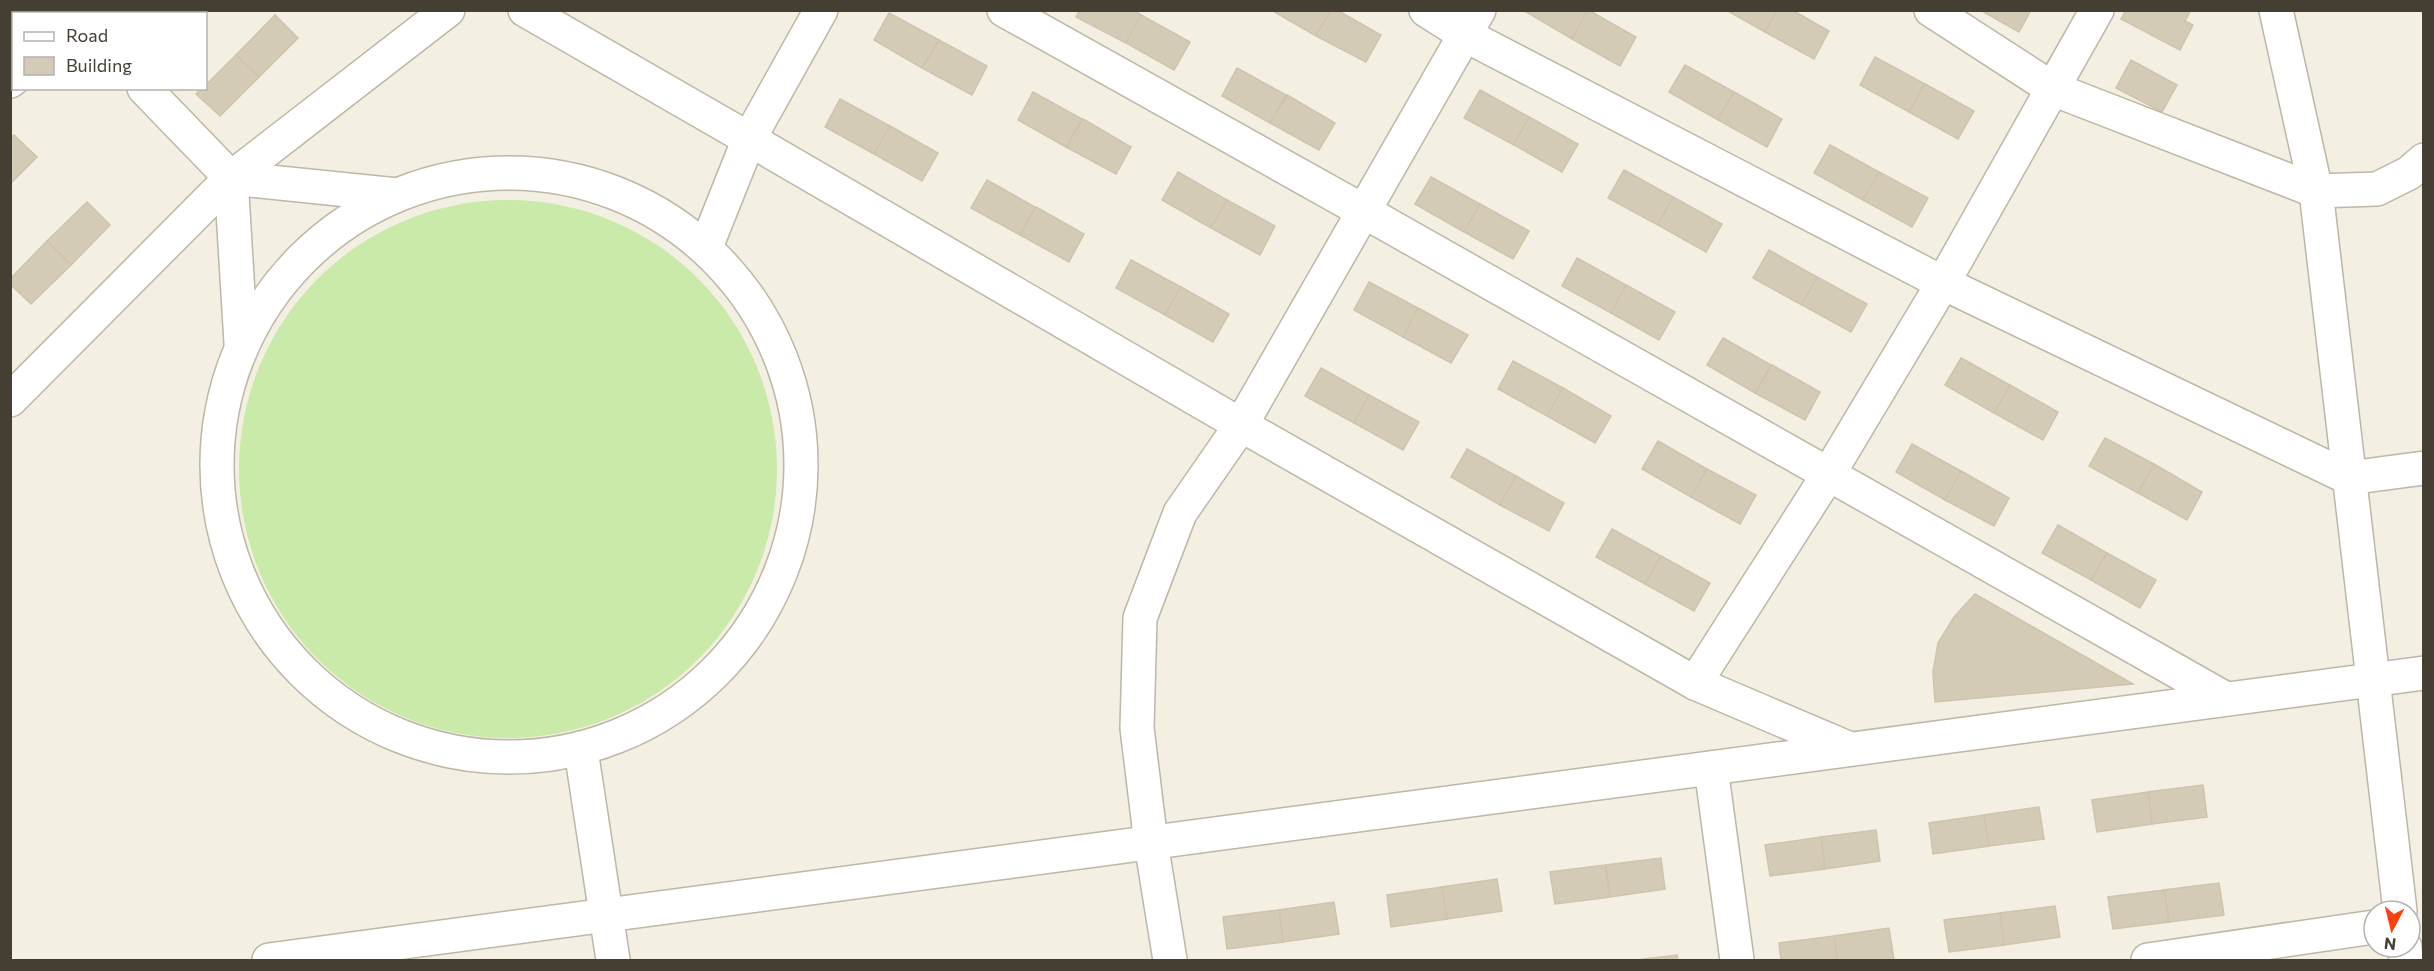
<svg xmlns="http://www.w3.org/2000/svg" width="2434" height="971" font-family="Commissioner,sans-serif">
<rect width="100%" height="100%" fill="#f3efe3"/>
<!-- green -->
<circle fill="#c9eaa8" cx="508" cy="469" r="269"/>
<!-- building -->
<g fill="#d4cbb7" stroke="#d0c3aa" stroke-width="1.5">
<path d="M138 10H184L181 14H135Z"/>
<path d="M1080 10H1133L1141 15 1126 43 1076 17Z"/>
<path d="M1271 10H1331L1316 36Z"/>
<path d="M1331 10H1337L1381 35 1366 62 1316 36Z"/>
<path d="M1523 10H1588L1572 39Z"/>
<path d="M1588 10 1636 37 1620 66 1572 39Z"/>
<path d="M1726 10H1777L1765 32Z"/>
<path d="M1777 10H1792L1829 31 1814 59 1765 32Z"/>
<path d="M1980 10H2031L2019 32Z"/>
<path d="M2126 10H2191L2185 21 2193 25 2180 50 2121 19Z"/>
<path d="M889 13 939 40 922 68 874 40Z"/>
<path d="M275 15 298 38 259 77 236 55Z"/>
<path d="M1141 15 1190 42 1174 70 1126 43Z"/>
<path d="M939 40 987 66 972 95 922 68Z"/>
<path d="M236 55 259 77 220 116 196 94 202 88H206V85Z"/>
<path d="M1875 57 1925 84 1909 112 1860 85Z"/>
<path d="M2131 60 2177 85 2162 112 2116 88Z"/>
<path d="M1685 65 1734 92 1718 120 1669 92Z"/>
<path d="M1237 68 1286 95 1270 123 1222 96Z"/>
<path d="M1925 84 1974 111 1958 139 1909 112Z"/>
<path d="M1480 90 1529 117 1514 145 1464 118Z"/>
<path d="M1033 92 1082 119 1066 147 1018 120Z"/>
<path d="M1734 92 1782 119 1767 147 1718 120Z"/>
<path d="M1287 95 1335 123 1319 150 1270 123Z"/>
<path d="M840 99 890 126 874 154 825 127Z"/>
<path d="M1529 117 1578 144 1562 172 1514 145Z"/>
<path d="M1083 119 1131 147 1116 174 1066 147Z"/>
<path d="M890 126 938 153 922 181 874 154Z"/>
<path d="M14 135 37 157 10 184V139Z"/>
<path d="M1830 145 1879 172 1863 200 1814 173Z"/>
<path d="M1624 170 1673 197 1658 225 1608 198Z"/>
<path d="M1178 172 1227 200 1211 228 1162 200Z"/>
<path d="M1879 172 1928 198 1912 227 1863 200Z"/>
<path d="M1431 177 1480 204 1464 232 1415 204Z"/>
<path d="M987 180 1035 207 1020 235 971 208Z"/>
<path d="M1673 197 1722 224 1706 252 1658 225Z"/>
<path d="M1227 200 1275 226 1260 255 1211 228Z"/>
<path d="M87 202 110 225 71 265 47 241Z"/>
<path d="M1480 204 1529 231 1513 259 1464 232Z"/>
<path d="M1036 207 1084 234 1069 262 1020 235Z"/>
<path d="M47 241 71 265 31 304 10 284V279Z"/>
<path d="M1769 250 1817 277 1802 305 1753 278Z"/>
<path d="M1577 258 1626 285 1611 313 1562 286Z"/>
<path d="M1131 260 1181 287 1165 315 1116 288Z"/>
<path d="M1817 277 1867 304 1851 332 1802 305Z"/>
<path d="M1369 282 1418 308 1403 337 1354 310Z"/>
<path d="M1626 285 1675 312 1659 340 1611 313Z"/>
<path d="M1181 287 1229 314 1213 342 1165 315Z"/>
<path d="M1418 308 1468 335 1451 363 1403 337Z"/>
<path d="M1723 338 1771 365 1755 393 1707 365Z"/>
<path d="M1961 358 2010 385 1994 413 1945 385Z"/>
<path d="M1513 361 1563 388 1547 416 1498 389Z"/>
<path d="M1772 365 1820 392 1805 420 1755 393Z"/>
<path d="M1321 368 1369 395 1354 423 1305 396Z"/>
<path d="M2010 385 2058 412 2043 440 1994 413Z"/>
<path d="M1563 388 1611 416 1595 443 1547 416Z"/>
<path d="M1369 395 1419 422 1403 450 1354 423Z"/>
<path d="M2105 438 2154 464 2138 493 2089 466Z"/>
<path d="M1658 441 1707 469 1691 497 1642 469Z"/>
<path d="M1912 444 1961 471 1945 500 1896 472Z"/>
<path d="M1467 449 1516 476 1500 505 1451 477Z"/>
<path d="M2154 464 2202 492 2187 520 2138 493Z"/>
<path d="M1707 469 1756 495 1740 524 1691 497Z"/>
<path d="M1961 471 2009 498 1994 526 1945 500Z"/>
<path d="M1516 476 1564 503 1549 531 1500 505Z"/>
<path d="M2058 525 2107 553 2091 580 2042 553Z"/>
<path d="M1612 529 1661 556 1645 584 1596 557Z"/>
<path d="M2107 553 2156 580 2140 608 2091 580Z"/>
<path d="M1661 556 1710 583 1694 611 1645 584Z"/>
<path d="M1975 594 2133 684 1935 702 1933 672 1938 643 1954 617Z"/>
<path d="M2203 785 2207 817 2152 824 2148 792Z"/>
<path d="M2148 792 2152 824 2097 832 2092 800Z"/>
<path d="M2039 807 2044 839 1989 846 1984 815Z"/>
<path d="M1984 815 1989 846 1933 854 1929 823Z"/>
<path d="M1876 830 1880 861 1825 869 1821 837Z"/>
<path d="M1821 837 1825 869 1770 876 1765 845Z"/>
<path d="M1661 858 1665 889 1610 897 1606 865Z"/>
<path d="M1605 865 1610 897 1555 904 1550 872Z"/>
<path d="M1497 879 1502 911 1447 919 1442 887Z"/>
<path d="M2219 883 2224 915 2169 922 2164 890Z"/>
<path d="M1442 887 1447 919 1391 927 1387 895Z"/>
<path d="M2164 890 2169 922 2113 929 2108 897Z"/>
<path d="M1334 902 1339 934 1283 942 1279 910Z"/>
<path d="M2055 906 2060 937 2004 945 2000 913Z"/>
<path d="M1279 910 1283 942 1227 949 1223 917Z"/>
<path d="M2000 913 2004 945 1949 952 1944 920Z"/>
<path d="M1889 928 1894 960H1837L1834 936Z"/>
<path d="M1834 936 1837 960H1781L1779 943Z"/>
<path d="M1677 955 1678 960H1636Z"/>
</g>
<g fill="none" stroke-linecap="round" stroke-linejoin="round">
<!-- minor casing -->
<g stroke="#beb7a5" stroke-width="36">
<g id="minor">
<path d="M68 10 70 14"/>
<path d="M525 10 749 139 1241 425 1695 683 1850 749"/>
<path d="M1004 10 1365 212 2226 699"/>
<path d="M1426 10 1467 36 1943 283 2349 478 2424 468"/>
<path d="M1931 10 2053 89 2316 191 2377 189 2409 173 2424 160"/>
<path d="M2276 10 2316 191 2400 911"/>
<path d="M10 81 14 78"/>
<path d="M144 88 231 178 397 195"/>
<circle cx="509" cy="465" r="292"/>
<path d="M231 178 241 343"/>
<path d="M706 247 749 139 821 10"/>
<path d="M10 400 231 178 448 10"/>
<path d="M1695 683 1828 475 1943 283 2097 10"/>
<path d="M581 750 613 960"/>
<path d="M1711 768 1737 960"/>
<path d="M2405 947 2406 960"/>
<path d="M269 960 2424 673"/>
<path d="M1170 960 1151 843 1137 728 1140 618 1180 513 1241 425 1479 10"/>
<path d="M2148 960 2374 927"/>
</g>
</g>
<!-- minor -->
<use href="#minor" stroke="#fff" stroke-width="33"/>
</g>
<!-- border -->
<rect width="2434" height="971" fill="none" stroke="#443e33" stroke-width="24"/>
<!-- legend -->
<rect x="12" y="12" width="195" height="78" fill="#ffffff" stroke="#b4b2ad" stroke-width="1.5"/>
<rect x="24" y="32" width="30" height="9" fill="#ffffff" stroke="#b4b2ad" stroke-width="1.5"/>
<text x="66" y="42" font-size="18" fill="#443e33">Road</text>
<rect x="24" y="57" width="30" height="18" fill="#d4cbb7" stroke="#b4b2ad" stroke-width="1.5"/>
<text x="66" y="72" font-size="18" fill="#443e33">Building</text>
<!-- north arrow -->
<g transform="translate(2392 929) rotate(187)"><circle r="28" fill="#ffffff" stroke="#b4b2ad" stroke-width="1.5"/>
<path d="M0-4.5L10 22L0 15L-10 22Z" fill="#ff3f0d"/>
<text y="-9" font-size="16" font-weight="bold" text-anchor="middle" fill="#443e33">N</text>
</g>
</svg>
